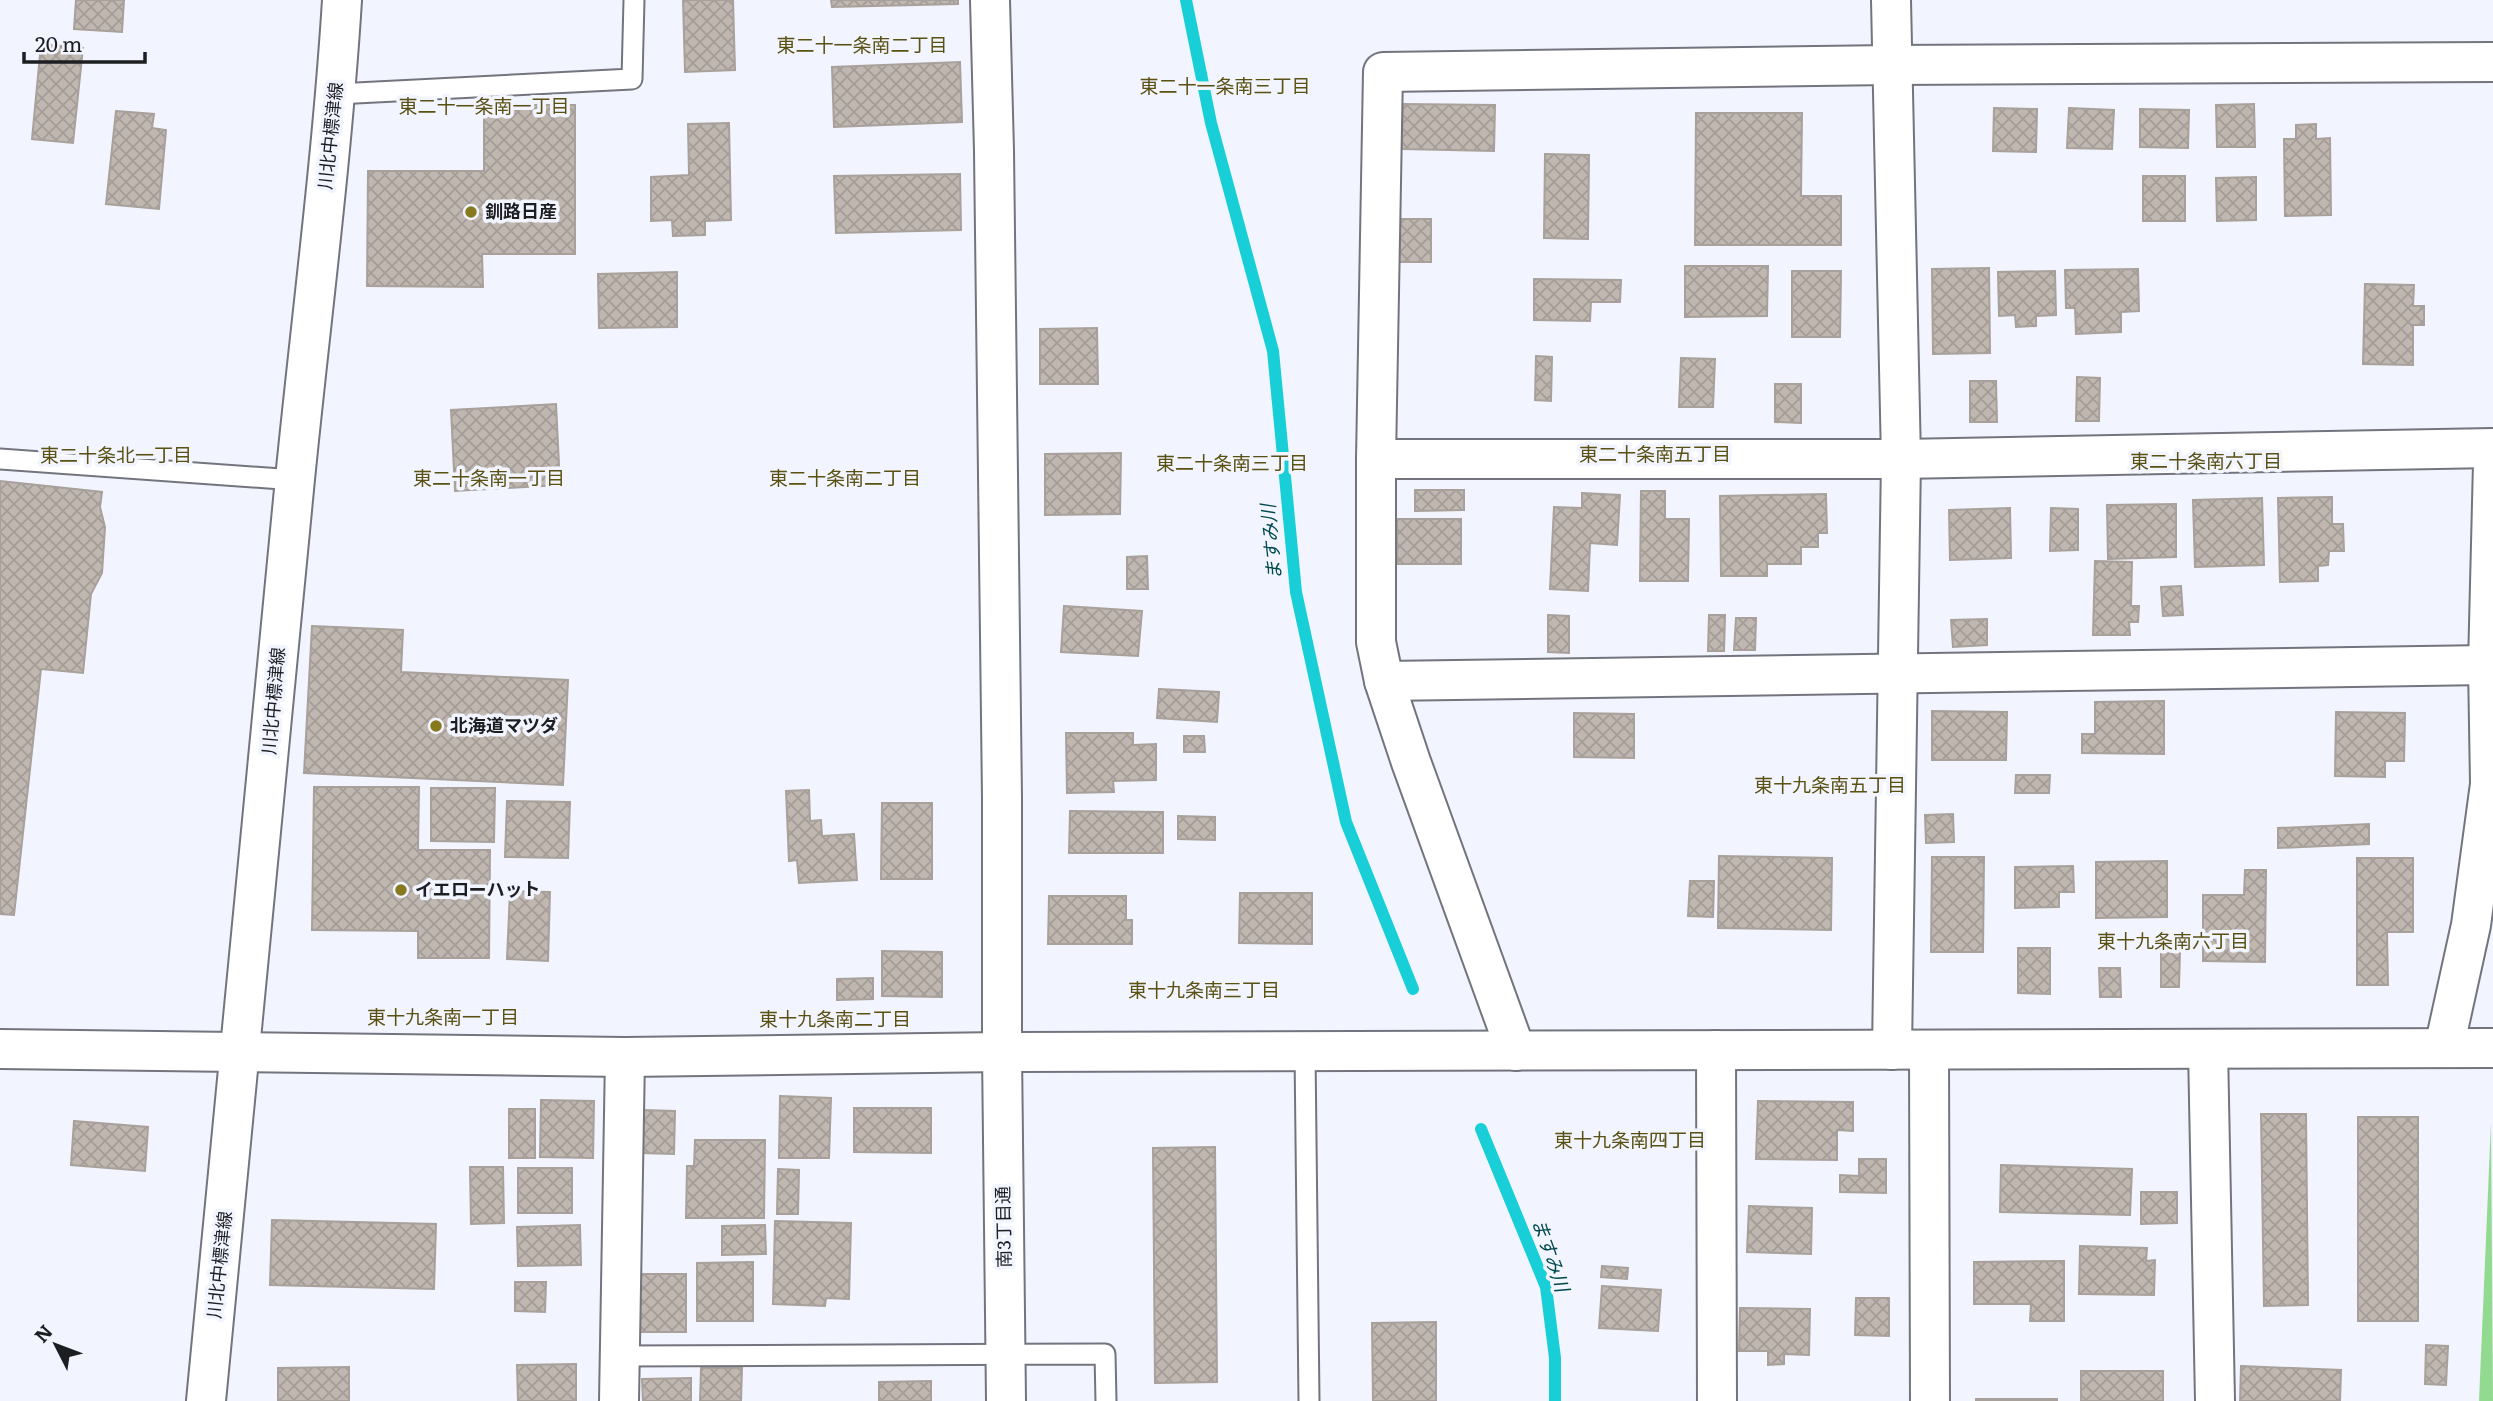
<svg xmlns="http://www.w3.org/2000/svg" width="2493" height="1401" font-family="Literata,'Noto Sans JP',serif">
<defs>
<pattern id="building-cross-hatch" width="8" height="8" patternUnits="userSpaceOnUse" patternTransform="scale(1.75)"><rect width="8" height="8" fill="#bfb7b0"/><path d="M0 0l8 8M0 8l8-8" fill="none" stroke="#a49d97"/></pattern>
</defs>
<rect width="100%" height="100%" fill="#f2f5ff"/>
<!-- park -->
<path fill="#92da90" d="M2491 1122 2493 1401H2479Z"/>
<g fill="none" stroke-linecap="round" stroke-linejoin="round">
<!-- stream -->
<g stroke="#19cfd7" stroke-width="12">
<path d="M1186 0 1211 123 1273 351 1296 592 1346 822 1413 989"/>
<path d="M1481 1129 1546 1287 1555 1358V1401"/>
</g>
</g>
<!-- building -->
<g fill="url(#building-cross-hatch)" stroke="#a8a09a" stroke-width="2">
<path d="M76 0H124L122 32 74 29Z"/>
<path d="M683 0H733L735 70 685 72Z"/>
<path d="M831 0H958V4L832 7Z"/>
<path d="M41 44 83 48 73 143 32 139Z"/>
<path d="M960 62 962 122 834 127 832 67Z"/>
<path d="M1403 104 1495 105 1494 151 1402 149Z"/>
<path d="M2254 104 2255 147H2217L2216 105Z"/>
<path d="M484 105H575V254H482L483 287 367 286 368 171H484Z"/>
<path d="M1994 108 2037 109 2036 152 1993 151Z"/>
<path d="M2069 108 2114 110 2112 149 2067 148Z"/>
<path d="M2140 109 2189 110 2188 148 2140 147Z"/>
<path d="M116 111 154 114 152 128 166 130 159 209 106 204Z"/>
<path d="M1696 113H1802L1801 196H1841V245H1695Z"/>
<path d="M729 123 731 220 705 221V235L673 236 672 220 651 221V177L689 175 688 124Z"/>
<path d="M2316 124V139L2330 138 2331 215 2285 216 2284 139H2296V125Z"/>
<path d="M1545 154 1589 155 1588 239 1544 238Z"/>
<path d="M960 174 961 230 836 233 834 176Z"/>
<rect x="2143" y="176" width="42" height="45"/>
<path d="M2256 177V220L2217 221 2216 178Z"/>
<rect x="1393" y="219" width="38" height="43"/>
<path d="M1685 266H1768L1767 316 1685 317Z"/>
<path d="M1989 268 1990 353 1933 354 1932 269Z"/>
<path d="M2138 269 2139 311 2121 312V332L2076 334 2075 308H2066L2065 270Z"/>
<path d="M1792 271H1841L1840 337H1792Z"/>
<path d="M2055 271 2056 315 2036 316V326L2016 327 2015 315 1999 316 1998 272Z"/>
<path d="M677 272V327L599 328 598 274Z"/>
<path d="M1534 279 1621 280 1620 302H1591L1590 321 1534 320Z"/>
<path d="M2365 284 2414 285 2413 306H2424V325H2413V365L2363 364Z"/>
<path d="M1097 328 1098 384H1040V329Z"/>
<path d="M1536 356 1552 357 1551 401 1535 400Z"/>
<path d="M1681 358 1715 359 1713 407H1679Z"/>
<path d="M2077 377 2100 378 2099 421H2076Z"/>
<path d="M1970 381H1996L1997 422H1970Z"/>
<path d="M1775 384H1801V423L1775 422Z"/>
<path d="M556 404 560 485 455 491 451 410Z"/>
<path d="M1121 453 1120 514 1045 515V454Z"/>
<path d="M0 481 102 492 100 507 105 527 102 573 91 594 83 673 41 669 14 915 0 914Z"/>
<path d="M1415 490H1464V510L1415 511Z"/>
<path d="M1641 491H1665V519H1689L1688 581H1640Z"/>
<path d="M1582 493 1620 495 1617 545 1590 543 1588 591 1550 589 1554 507 1582 508Z"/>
<path d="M1826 494 1827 533H1818V547H1801V564H1767V576H1721L1720 496Z"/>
<path d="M2332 497V524H2343L2344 551H2329L2328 565 2318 566V581L2280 582 2278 498Z"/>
<path d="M2262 498 2264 565 2195 567 2193 500Z"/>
<path d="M2176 504V557L2108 559 2107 505Z"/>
<path d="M2010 508 2011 558 1950 560 1949 510Z"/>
<path d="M2051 508 2078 509V550L2050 551Z"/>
<rect x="1397" y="519" width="64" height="45"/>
<path d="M1147 556 1148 589H1127V557Z"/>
<path d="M2095 561 2132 562 2131 606H2139L2138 622H2129L2130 635H2093Z"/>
<path d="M2181 586 2183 615 2163 616 2161 587Z"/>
<path d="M1064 606 1142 611 1138 656 1061 652Z"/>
<path d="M1548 615 1569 616V653L1548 652Z"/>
<path d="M1709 615H1725L1724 651H1708Z"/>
<path d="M1736 618H1756L1755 650H1734Z"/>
<path d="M1987 619V645L1953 647 1951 620Z"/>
<path d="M312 626 403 630 401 672 568 680 563 785 304 773Z"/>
<path d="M1159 689 1219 692 1217 722 1157 718Z"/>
<path d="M2164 701V754L2082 753V734H2095V702Z"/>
<path d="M1932 711 2007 712 2006 760H1932Z"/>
<path d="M2336 712 2405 713 2404 761H2385V777L2335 776Z"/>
<path d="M1574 713 1634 714V758L1574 757Z"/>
<path d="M1066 733H1133V745L1156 744V780L1113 781 1114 792 1067 793Z"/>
<path d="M1184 736H1204L1205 752H1184Z"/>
<path d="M2016 775H2050L2049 793H2015Z"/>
<path d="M314 787H419L418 850H490L489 958H418V931L312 930Z"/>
<path d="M431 788H495L494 842 431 841Z"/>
<path d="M809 790 810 821 821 820 822 836 854 834 857 880 799 883 797 860 789 861 786 791Z"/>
<path d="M507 801 570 802 568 858 505 857Z"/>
<path d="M882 803H932V879H881Z"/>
<path d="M1070 811 1163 812V853H1069Z"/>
<path d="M1953 814 1954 842 1926 843 1925 815Z"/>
<path d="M1178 816 1215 817V840L1178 839Z"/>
<path d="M2369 824V844L2278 848V828Z"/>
<path d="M1719 856 1832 858 1831 930 1718 928Z"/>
<path d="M1932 857H1984L1983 952H1931Z"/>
<path d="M2357 858H2413V932H2387L2388 985H2357Z"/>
<path d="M2167 861V917L2096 918V862Z"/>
<path d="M2073 866 2074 892H2059V907L2015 908V867Z"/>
<path d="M2245 870H2266L2265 962 2203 961V895H2244Z"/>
<path d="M1690 881H1714L1713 917 1688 916Z"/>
<path d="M510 891 550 892 548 961 507 959Z"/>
<path d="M1240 893H1312V944L1239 943Z"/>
<path d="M1049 896H1126V920H1132V944H1048Z"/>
<path d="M2018 948H2050V994L2018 993Z"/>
<path d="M2161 950H2180L2179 987H2161Z"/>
<path d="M882 951 942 952V997L882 996Z"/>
<path d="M2099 968H2120L2121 997H2100Z"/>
<path d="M873 978V999L837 1000V979Z"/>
<path d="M780 1096 831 1098 829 1158H779Z"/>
<path d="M541 1100 594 1101 593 1158 540 1157Z"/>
<path d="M1758 1101 1853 1102V1131L1837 1130V1160L1756 1159Z"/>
<path d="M854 1108H931V1153L854 1152Z"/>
<rect x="509" y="1109" width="26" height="49"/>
<path d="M642 1110 675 1111 674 1154 641 1153Z"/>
<path d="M2261 1114H2306L2308 1305 2264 1306Z"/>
<rect x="2358" y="1117" width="60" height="204"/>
<path d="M74 1121 148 1127 145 1171 71 1165Z"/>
<path d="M695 1140H765L764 1218H686L687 1166H694Z"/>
<path d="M1215 1147 1217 1382 1155 1383 1153 1148Z"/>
<path d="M1859 1159H1886V1193L1840 1192V1175L1859 1176Z"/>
<path d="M2001 1165 2132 1169 2130 1215 2000 1212Z"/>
<path d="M470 1167H503L504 1223 471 1224Z"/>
<rect x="518" y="1168" width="54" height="45"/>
<path d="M778 1169 799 1170 798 1214H777Z"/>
<path d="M2141 1192H2177V1223L2141 1224Z"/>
<path d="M1749 1206 1812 1208 1811 1254 1747 1252Z"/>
<path d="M272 1220 436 1224 434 1289 270 1285Z"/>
<path d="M775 1221 851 1223 849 1299 826 1298 825 1306 773 1304Z"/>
<path d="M580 1225 581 1265 518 1266 517 1227Z"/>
<path d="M765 1225 766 1254 722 1255V1226Z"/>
<path d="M2080 1246 2147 1248 2146 1261 2155 1260 2154 1295 2079 1294Z"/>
<path d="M2064 1261V1321H2030L2031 1304H1974V1262Z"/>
<path d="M753 1262V1321H697V1263Z"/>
<path d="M1602 1266 1628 1268 1627 1279 1601 1277Z"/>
<path d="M638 1274H686V1332H637Z"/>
<path d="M515 1282H546L545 1312 515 1311Z"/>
<path d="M1602 1286 1661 1290 1658 1331 1599 1328Z"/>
<path d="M1856 1298H1889V1336L1855 1335Z"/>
<path d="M1740 1308 1810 1309 1809 1355 1784 1354V1364L1768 1365V1351H1739Z"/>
<path d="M1436 1322V1401H1373L1372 1323Z"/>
<path d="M2426 1345 2448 1346 2446 1385 2425 1384Z"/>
<path d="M576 1364V1401H518L517 1365Z"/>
<path d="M2241 1366 2341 1370 2340 1401H2240Z"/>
<path d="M349 1367V1401H278V1368Z"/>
<path d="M701 1368H742L741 1401H700Z"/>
<rect x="2081" y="1371" width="82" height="30"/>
<path d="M691 1378V1401H643L642 1379Z"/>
<path d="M931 1381V1401H879V1382Z"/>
<rect x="1976" y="1399" width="81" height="2"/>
</g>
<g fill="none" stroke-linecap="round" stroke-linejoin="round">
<!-- service casing -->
<g stroke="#73747d" stroke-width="23">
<g id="service">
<path d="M336 94 632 79 634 0"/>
<path d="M0 459 295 480"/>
<path d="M1305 1052 1309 1401"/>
<path d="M619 1356 1105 1354 1106 1401"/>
</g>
</g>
<!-- minor casing -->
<g stroke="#73747d" stroke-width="42">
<g id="minor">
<path d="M990 0 994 151 1002 798V1052"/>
<path d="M1891 0 1901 459 1892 1050"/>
<path d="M1376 459H1901L2493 448"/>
<path d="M1384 681 2488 665"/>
<path d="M2444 1048 2471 925 2490 784 2488 665 2493 463"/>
<path d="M2208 1049 2215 1401"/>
<path d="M1716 1050 1717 1401"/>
<path d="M1929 1050 1930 1401"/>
<path d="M1516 1051 1411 762 1384 681 1376 642V459L1383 72 1891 65 2493 62"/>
<path d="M619 1401 625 1057"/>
</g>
</g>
<!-- tertiary casing -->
<g stroke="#73747d" stroke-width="42">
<g id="tertiary">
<path d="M0 1049 625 1057 1002 1052 2493 1048"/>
<path d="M1002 1052 1006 1401"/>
</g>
</g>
<!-- secondary casing -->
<g stroke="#73747d" stroke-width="42">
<path id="secondary" d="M206 1401C237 1094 264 786 295 479 311 319 332 160 342 0"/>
</g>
<!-- service -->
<use href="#service" stroke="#fff" stroke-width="19"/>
<!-- minor -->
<use href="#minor" stroke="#fff" stroke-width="38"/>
<!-- tertiary -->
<use href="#tertiary" stroke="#fff" stroke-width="38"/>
<!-- secondary -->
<use href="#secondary" stroke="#fff" stroke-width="38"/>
</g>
<!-- markers -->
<g fill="#86791e" stroke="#f2f5ff" stroke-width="2.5">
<circle cx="471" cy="212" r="7"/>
<circle cx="436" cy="726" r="7"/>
<circle cx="401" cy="890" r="7"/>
</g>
<g text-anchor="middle" stroke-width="7" stroke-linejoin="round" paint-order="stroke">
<!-- street labels -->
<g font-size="18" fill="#1d1e22" stroke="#f2f5ff">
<text transform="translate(331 136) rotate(-84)" y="6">川北中標津線</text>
<text transform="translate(274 701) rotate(-85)" y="6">川北中標津線</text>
<text transform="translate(1004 1227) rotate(-91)" y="6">南3丁目通</text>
<text transform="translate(220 1265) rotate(-84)" y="6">川北中標津線</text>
</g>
<!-- poi labels -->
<g font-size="18" font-weight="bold" fill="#1d1e22" stroke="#f2f5ff" text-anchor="start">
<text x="485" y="218">釧路日産</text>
<text x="450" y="732">北海道マツダ</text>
<text x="415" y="896">イエローハット</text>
</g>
<!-- neighbourhood labels -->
<g font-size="19" fill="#5a5113" stroke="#f2f5ff">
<text x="862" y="52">東二十一条南二丁目</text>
<text x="1225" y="93">東二十一条南三丁目</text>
<text x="484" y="113">東二十一条南一丁目</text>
<text x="1655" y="461">東二十条南五丁目</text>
<text x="116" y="462">東二十条北一丁目</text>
<text x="2206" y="468">東二十条南六丁目</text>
<text x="1232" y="470">東二十条南三丁目</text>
<text x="489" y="485">東二十条南一丁目</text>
<text x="845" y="485">東二十条南二丁目</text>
<text x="1830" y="792">東十九条南五丁目</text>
<text x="2173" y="948">東十九条南六丁目</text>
<text x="1204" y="997">東十九条南三丁目</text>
<text x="443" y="1024">東十九条南一丁目</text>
<text x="835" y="1026">東十九条南二丁目</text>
<text x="1630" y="1147">東十九条南四丁目</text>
</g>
<!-- water labels -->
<g font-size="19" font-style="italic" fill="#004a4d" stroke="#f2f5ff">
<text transform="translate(1271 542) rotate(-95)" y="7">ますみ川</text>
<text transform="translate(1551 1255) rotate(71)" y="7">ますみ川</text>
</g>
</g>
<!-- north arrow -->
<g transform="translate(56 1345) rotate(312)" stroke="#f2f5ff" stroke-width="5" paint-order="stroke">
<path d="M0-5L12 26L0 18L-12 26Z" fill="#1d1e22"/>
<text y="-10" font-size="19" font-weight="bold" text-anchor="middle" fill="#1d1e22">N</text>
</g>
<!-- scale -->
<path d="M24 52v10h121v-10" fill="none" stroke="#1d1e22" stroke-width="3.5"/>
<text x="35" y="52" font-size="21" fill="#1d1e22" stroke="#f2f5ff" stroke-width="5" paint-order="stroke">20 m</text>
</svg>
